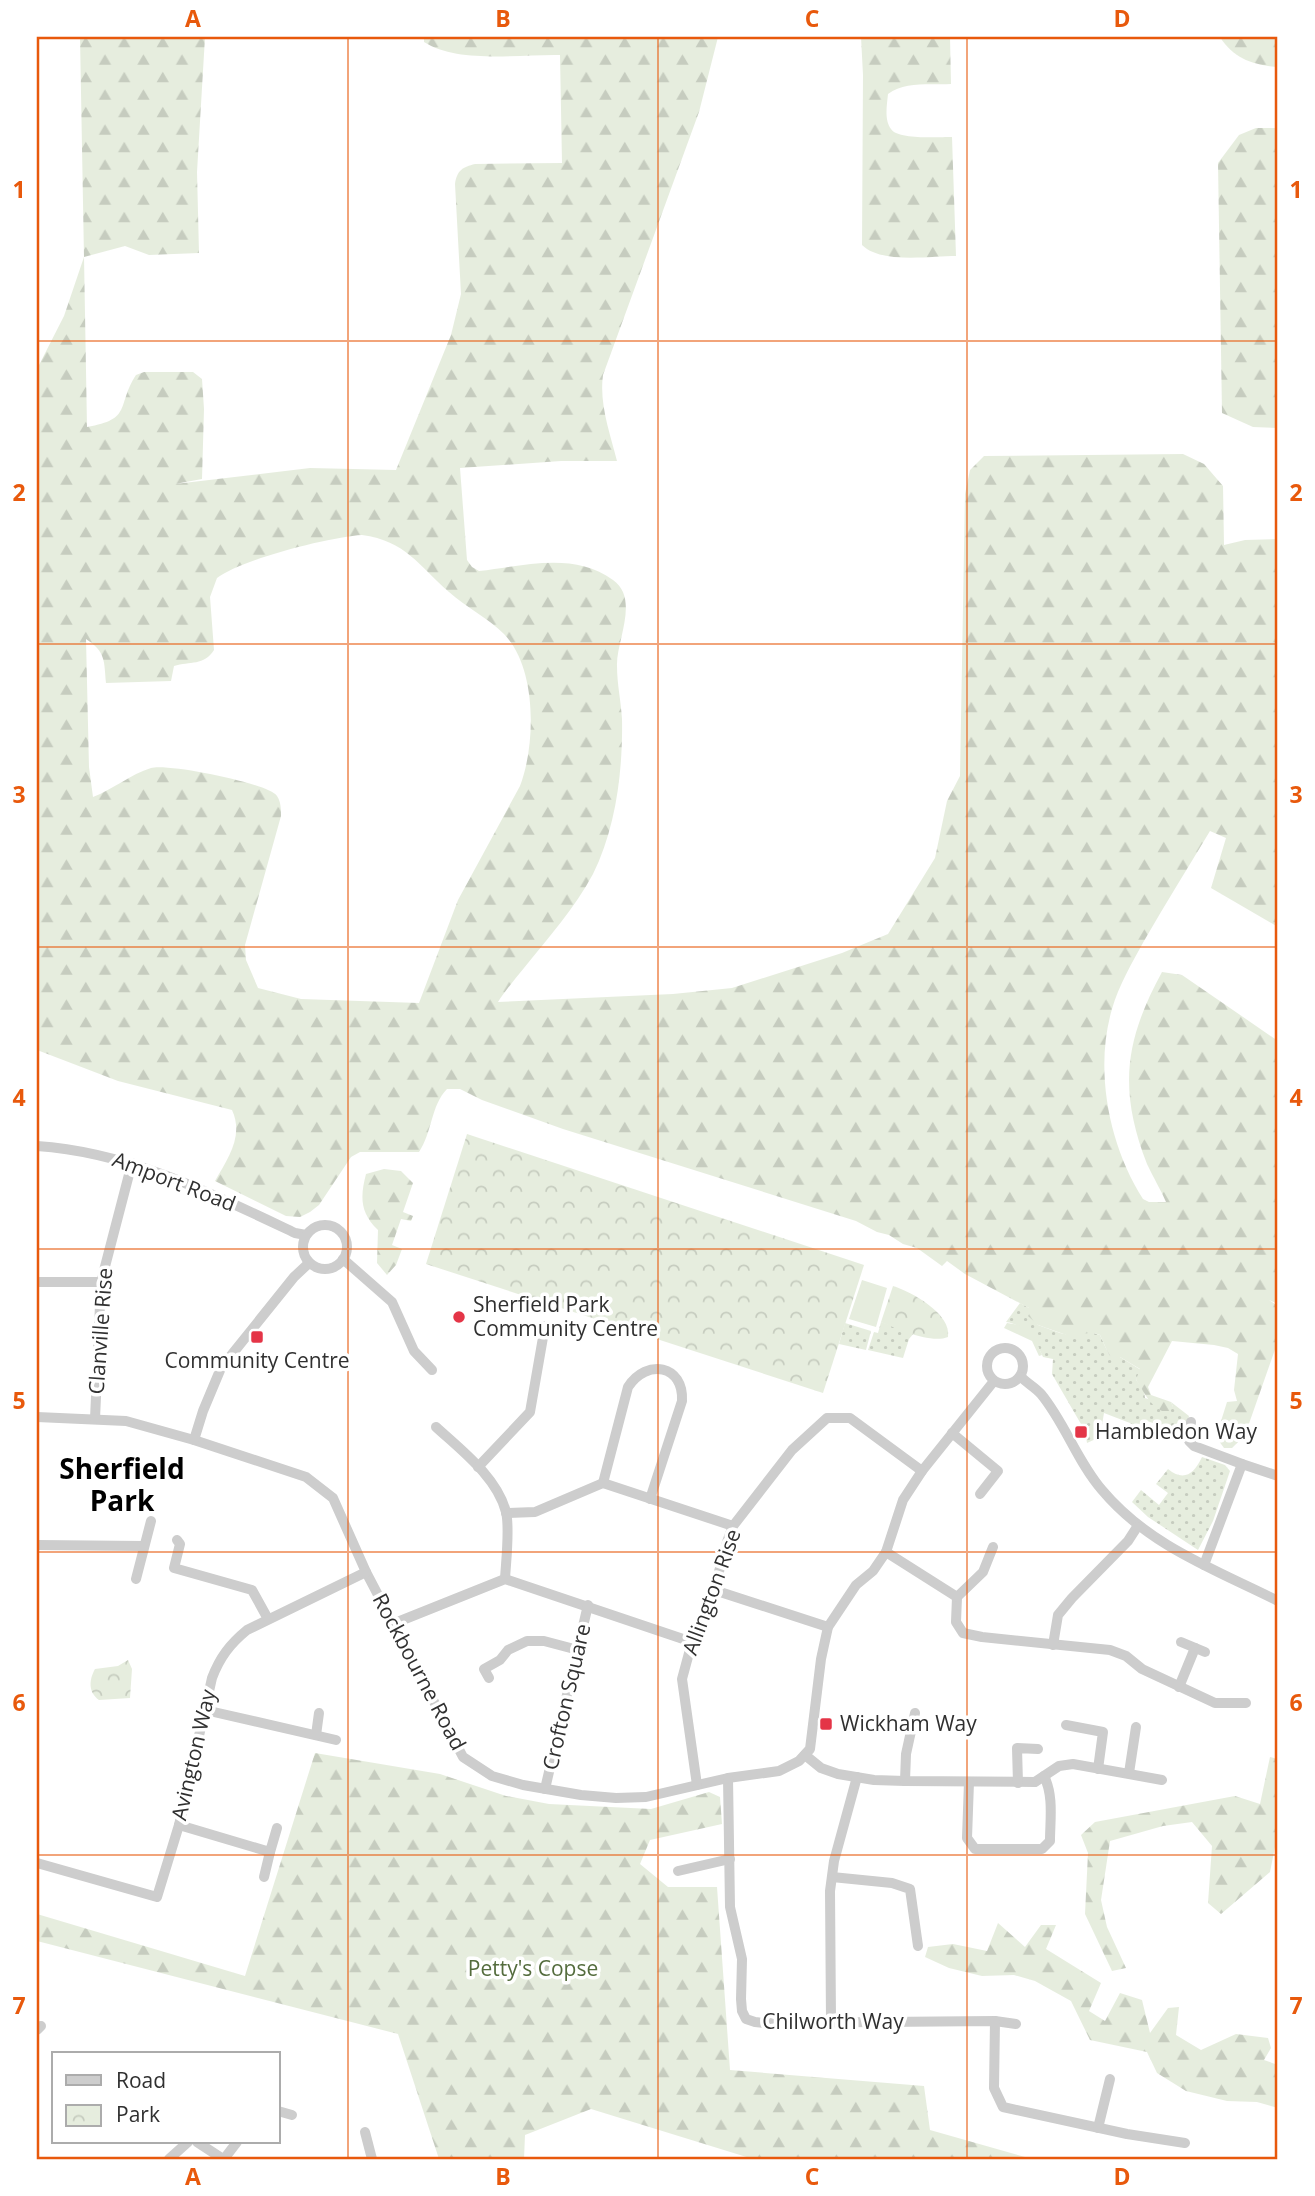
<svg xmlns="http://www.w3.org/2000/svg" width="1315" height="2196" font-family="'Open Sans',sans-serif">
<defs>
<pattern id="grass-dots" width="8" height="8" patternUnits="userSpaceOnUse" patternTransform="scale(1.75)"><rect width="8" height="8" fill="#e6edde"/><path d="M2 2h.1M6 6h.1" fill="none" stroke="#c6ccbf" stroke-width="1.8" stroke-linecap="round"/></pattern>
<pattern id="forest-firs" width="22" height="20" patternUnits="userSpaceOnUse" patternTransform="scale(1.75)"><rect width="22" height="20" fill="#e6edde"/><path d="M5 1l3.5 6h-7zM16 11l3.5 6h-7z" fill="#c6ccbf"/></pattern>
<pattern id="park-crowns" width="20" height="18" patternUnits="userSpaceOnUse" patternTransform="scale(1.75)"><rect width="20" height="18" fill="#e6edde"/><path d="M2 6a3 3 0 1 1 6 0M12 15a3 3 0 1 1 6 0" fill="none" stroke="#c6ccbf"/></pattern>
</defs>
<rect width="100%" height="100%" fill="#fff"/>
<!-- grass -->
<g fill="url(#grass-dots)">
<path d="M1020 1303 1029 1308 1038 1325 1060 1333 1069 1335 1090 1332 1100 1335 1109 1355 1120 1357 1141 1370 1136 1380 1144 1390 1145 1398 1173 1407 1171 1402 1189 1416 1184 1434 1179 1437C1167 1434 1162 1425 1147 1421L1135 1428 1130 1423 1104 1413 1100 1437 1087 1443 1085 1431 1052 1374 1053 1359 1043 1357C1035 1339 1026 1325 1006 1322Z"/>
<path d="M881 1322 914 1333 909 1339 903 1358 868 1350 874 1332 878 1333Z"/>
<path d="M845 1323 871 1331 866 1350 839 1344Z"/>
<path d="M1202 1457 1225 1465 1230 1471 1213 1521 1198 1550 1148 1517 1132 1502 1141 1490 1159 1505 1168 1493 1156 1484 1168 1469C1184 1482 1194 1474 1202 1457Z"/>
</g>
<!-- forest -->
<g fill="url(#forest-firs)" fill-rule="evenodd">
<path d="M80 37H205L197 172 199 253 149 255 125 246 84 257 87 427C133 419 116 406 136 375L144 372H193L202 379 204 409 202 479 175 484 310 468 396 470 451 335 461 294 455 184C457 170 463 167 475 164L562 163 560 55C521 54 458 64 424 42V37H718L699 112 603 375C599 404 610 433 617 461H561L460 468 467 560 472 567 479 571C523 566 574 551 613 580 640 599 616 641 617 666 617 684 621 701 622 719 623 770 616 828 593 874 575 908 548 938 524 968 515 979 505 991 498 1002L673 994 732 988 842 953 888 934 935 858 947 801 960 776 965 494 970 470 984 456 1183 454 1204 464 1223 486 1224 545 1245 540 1278 539V927L1211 888 1226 838 1210 831C1188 868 1165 904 1144 941 1132 963 1119 985 1112 1009 1094 1070 1109 1146 1143 1199L1149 1202H1166C1161 1190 1153 1177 1147 1164 1118 1089 1125 1040 1162 972L1182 975 1278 1041V1304L1269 1300 1278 1306V1341L1245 1435 1232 1448H1224L1216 1437 1227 1402 1237 1401 1234 1390 1238 1354 1228 1348 1214 1345 1172 1341 1148 1387 1151 1395 1171 1402 1173 1407 1169 1411H1162C1146 1401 1146 1394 1136 1380L1140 1369 1120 1357 1117 1360 1109 1355 1100 1335C1090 1332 1085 1332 1078 1339L1038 1325 1028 1316 1029 1308 965 1274 947 1261 942 1266 917 1248 903 1244 889 1235 877 1232 856 1221 563 1129 482 1100 460 1089H447C431 1105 432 1133 419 1152H360L351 1157 319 1205 310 1212 300 1217 286 1216 215 1181C228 1158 244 1136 232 1110L118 1081 37 1050V369L64 316 84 257ZM362 535C406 541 418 565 449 592 466 607 488 618 504 634 537 668 536 744 520 786L458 900 419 1003 301 999 258 988 246 960 245 945 281 816C281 809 281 802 277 796 268 783 167 763 151 768 131 774 112 790 93 797L89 767 86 639C106 652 104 661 106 683L171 681 174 666C190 661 204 666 214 650L210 597 217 578C242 559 330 537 362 535Z"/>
<path d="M861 37H950L951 84C930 85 905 81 888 94 887 105 884 120 891 129 898 140 938 137 952 137L956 256C930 256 881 264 862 245L863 75Z"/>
<path d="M1220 37H1278V67C1253 65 1234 59 1220 37Z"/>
<path d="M1256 128H1278V428L1253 427 1222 413 1218 163 1239 135Z"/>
<path d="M384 1169 401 1171 413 1183 403 1212 413 1216 411 1221 401 1219 392 1245 402 1249 396 1265 387 1275 377 1263 378 1230C360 1213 360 1197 366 1174Z"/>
<path d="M1007 1323 1026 1326 1034 1337 1042 1355 1039 1356 1032 1341 1004 1328Z"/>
<path d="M315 1753 440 1774 506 1796 549 1804 651 1809 709 1792 720 1797 722 1824 650 1840 640 1864 668 1887H717L730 2070 924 2086 930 2130 1032 2159H753L591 2109 525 2135 524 2159H439L398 2034 37 1941V1914L245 1976Z"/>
<path d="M1270 1757 1278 1759V1832L1270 1872 1221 1914 1208 1903 1212 1846 1192 1822 1163 1826 1110 1841 1101 1900 1107 1927 1126 1968 1112 1971 1085 1914 1088 1853 1081 1835 1095 1822 1235 1796 1260 1804Z"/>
<path d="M998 1923 1025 1947 1041 1925H1056L1046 1949 1101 1983 1089 2011 1105 2021 1120 1993 1142 2000 1150 2033 1168 2008 1179 2007 1176 2035 1201 2050 1236 2034 1268 2038 1271 2048 1264 2060 1278 2065V2108L1257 2102 1227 2101 1186 2091 1157 2073 1147 2052 1090 2040 1071 2001 1035 1981 1014 1975 982 1976 949 1968 925 1957 928 1947 953 1944 987 1951Z"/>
</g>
<!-- park -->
<g fill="url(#park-crowns)">
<path d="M467 1134 864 1265 823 1393 426 1264Z"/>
<path d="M893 1286C912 1292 952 1314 948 1337 931 1344 897 1329 881 1322Z"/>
<path d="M128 1660 132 1669 130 1698 99 1700C88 1692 89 1680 95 1669L118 1666Z"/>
</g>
<!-- pitch -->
<path fill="#e6edde" d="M862 1280 887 1288 876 1327 849 1319Z"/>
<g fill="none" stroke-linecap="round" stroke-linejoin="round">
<!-- street -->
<g stroke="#cdcdcd" stroke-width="10">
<path d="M37 1146C129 1152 213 1194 295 1233L306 1235"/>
<circle cx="325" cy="1247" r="22"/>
<path d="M343 1259 392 1302 414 1351 432 1370"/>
<path d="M37 1282H101"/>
<circle cx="1005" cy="1366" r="18"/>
<path d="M1021 1377C1027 1383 1036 1388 1041 1394 1065 1423 1077 1461 1102 1490 1149 1546 1214 1569 1278 1601"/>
<path d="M37 1417 126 1421 194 1440 306 1477 333 1498 366 1572 463 1757 492 1776 523 1785 581 1795 616 1798 646 1797 728 1778 779 1771 799 1761 810 1749 821 1659 828 1627 856 1585 873 1571 886 1552 903 1500 922 1471 994 1381"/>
<path d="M95 1419 101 1282 132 1163"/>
<path d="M1191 1422 1189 1441 1194 1446 1242 1464 1204 1565"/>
<path d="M436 1427C461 1450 497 1477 506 1512 510 1528 506 1561 505 1579"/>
<path d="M952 1433 998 1471 980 1494"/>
<path d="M194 1440 203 1411 221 1368 294 1277 309 1263"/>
<path d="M1242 1464 1278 1476"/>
<path d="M478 1467 530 1412 545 1326"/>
<path d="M603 1483 628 1387C647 1358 684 1365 682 1401L650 1499"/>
<path d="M506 1513 535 1512 603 1483 733 1526"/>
<path d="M177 1540 180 1544 174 1568 252 1590 268 1619"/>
<path d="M37 1545 144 1546"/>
<path d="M993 1547 983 1572 957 1597 956 1622 963 1633 982 1637 1110 1650 1126 1656 1142 1669 1215 1703H1246"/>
<path d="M886 1552 957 1597"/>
<path d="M136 1579 151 1521"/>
<path d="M714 1590 828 1627"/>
<path d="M395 1623 505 1579 692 1642"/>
<path d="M1181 1642 1205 1652"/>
<path d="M1053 1645 1058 1615 1072 1598 1128 1541 1137 1527"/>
<path d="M489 1678 484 1669 500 1660 508 1650 527 1641H544L578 1650"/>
<path d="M1179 1687 1195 1648"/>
<path d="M205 1710 336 1740"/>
<path d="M1066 1725 1103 1732 1098 1769"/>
<path d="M316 1735 319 1713"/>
<path d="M805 1755 821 1768 838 1774 874 1780 905 1781 1035 1782 1059 1766 1073 1764 1162 1780"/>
<path d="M1129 1773 1136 1727"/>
<path d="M728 1778 730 1907 742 1959 741 1999 742 2011 746 2019 755 2022 765 2023 995 2021 1016 2024"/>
<path d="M905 1781 906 1754 915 1713"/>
<path d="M969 1782 967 1838 975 1849H1042L1050 1841C1050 1820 1054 1796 1044 1776"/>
<path d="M1018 1783 1017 1748 1038 1749"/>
<path d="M697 1785 682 1679 692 1642 714 1590 727 1542 733 1526 792 1450 827 1418H850L922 1471"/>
<path d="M545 1789 588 1605"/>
<path d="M179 1825 270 1852 277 1828"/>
<path d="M37 1863 157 1897 179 1825 212 1678C220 1657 230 1644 247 1630L366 1572"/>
<path d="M678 1871 730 1859"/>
<path d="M264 1877 270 1852"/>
<path d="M832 1877 892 1883 910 1889 918 1946"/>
<path d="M831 2021 830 1891 834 1861 857 1777"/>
<path d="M995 2021 994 2088 1003 2107 1127 2134 1185 2143"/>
<path d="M37 2030 41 2026"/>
<path d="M278 2111 292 2115"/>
<path d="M1098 2128 1110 2079"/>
<path d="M365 2132 372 2159"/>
<path d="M197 2142 223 2159"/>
<path d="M169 2159 188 2142"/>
<path d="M224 2159 237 2142"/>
</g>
</g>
<!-- grid -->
<path fill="none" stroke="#e8590c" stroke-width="2" stroke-opacity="0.55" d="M348 37V2159M658 37V2159M967 37V2159M37 341H1278M37 644H1278M37 947H1278M37 1249H1278M37 1552H1278M37 1855H1278"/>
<!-- markers -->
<g fill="#e43547" stroke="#fff" stroke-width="2.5">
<circle cx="459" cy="1317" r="7"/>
<rect x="250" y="1330" width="14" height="14" rx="3.5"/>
<rect x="1074" y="1425" width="14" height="14" rx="3.5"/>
<rect x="819" y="1717" width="14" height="14" rx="3.5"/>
</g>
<g text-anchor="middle" stroke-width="7" stroke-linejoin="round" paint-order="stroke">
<!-- street labels -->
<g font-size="21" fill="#303030" stroke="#fff">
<text transform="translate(174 1182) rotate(21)" y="7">Amport Road</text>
<text transform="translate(101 1331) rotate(-86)" y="7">Clanville Rise</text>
<text transform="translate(712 1592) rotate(-70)" y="7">Allington Rise</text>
<text transform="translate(419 1672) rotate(62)" y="7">Rockbourne Road</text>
<text transform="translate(567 1697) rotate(-77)" y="7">Crofton Square</text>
<text transform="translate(194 1755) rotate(-77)" y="7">Avington Way</text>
<text x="833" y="2029">Chilworth Way</text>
</g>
<!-- poi labels -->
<g font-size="21" fill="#303030" stroke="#fff" text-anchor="start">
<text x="473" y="1312">Sherfield Park<tspan x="473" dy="24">Community Centre</tspan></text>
<text x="257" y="1368" text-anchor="middle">Community Centre</text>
<text x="1095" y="1439">Hambledon Way</text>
<text x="840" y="1731">Wickham Way</text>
</g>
<!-- park labels -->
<g font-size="21" fill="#546c3d" stroke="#fff">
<text x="533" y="1976">Petty's Copse</text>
</g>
<!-- district labels -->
<g font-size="28" font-weight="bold" fill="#000" stroke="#fff">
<text x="122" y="1479">Sherfield<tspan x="122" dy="32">Park</tspan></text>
</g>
</g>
<!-- border -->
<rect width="1315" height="2196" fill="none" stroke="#ffffff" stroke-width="77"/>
<!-- legend -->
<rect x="52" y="2052" width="228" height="91" fill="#ffffff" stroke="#acacac" stroke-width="2"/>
<rect x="66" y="2075" width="35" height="10" fill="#cdcdcd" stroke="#acacac" stroke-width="2"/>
<text x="116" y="2088" font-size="21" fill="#303030">Road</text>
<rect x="66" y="2105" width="35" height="21" fill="url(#park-crowns)" stroke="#acacac" stroke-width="2"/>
<text x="116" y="2122" font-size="21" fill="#303030">Park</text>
<rect x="38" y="38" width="1238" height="2120" fill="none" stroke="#e8590c" stroke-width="2.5"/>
<g font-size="23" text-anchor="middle" font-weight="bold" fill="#e8590c">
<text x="193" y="27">A</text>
<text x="503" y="27">B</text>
<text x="812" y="27">C</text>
<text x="1122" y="27">D</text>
<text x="19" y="198">1</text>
<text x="1296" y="198">1</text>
<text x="19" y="501">2</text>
<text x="1296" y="501">2</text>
<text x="19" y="803">3</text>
<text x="1296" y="803">3</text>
<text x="19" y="1106">4</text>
<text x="1296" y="1106">4</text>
<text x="19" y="1409">5</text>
<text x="1296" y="1409">5</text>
<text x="19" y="1711">6</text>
<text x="1296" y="1711">6</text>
<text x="19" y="2014">7</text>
<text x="1296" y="2014">7</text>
<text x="193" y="2185">A</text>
<text x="503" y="2185">B</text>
<text x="812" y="2185">C</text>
<text x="1122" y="2185">D</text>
</g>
</svg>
